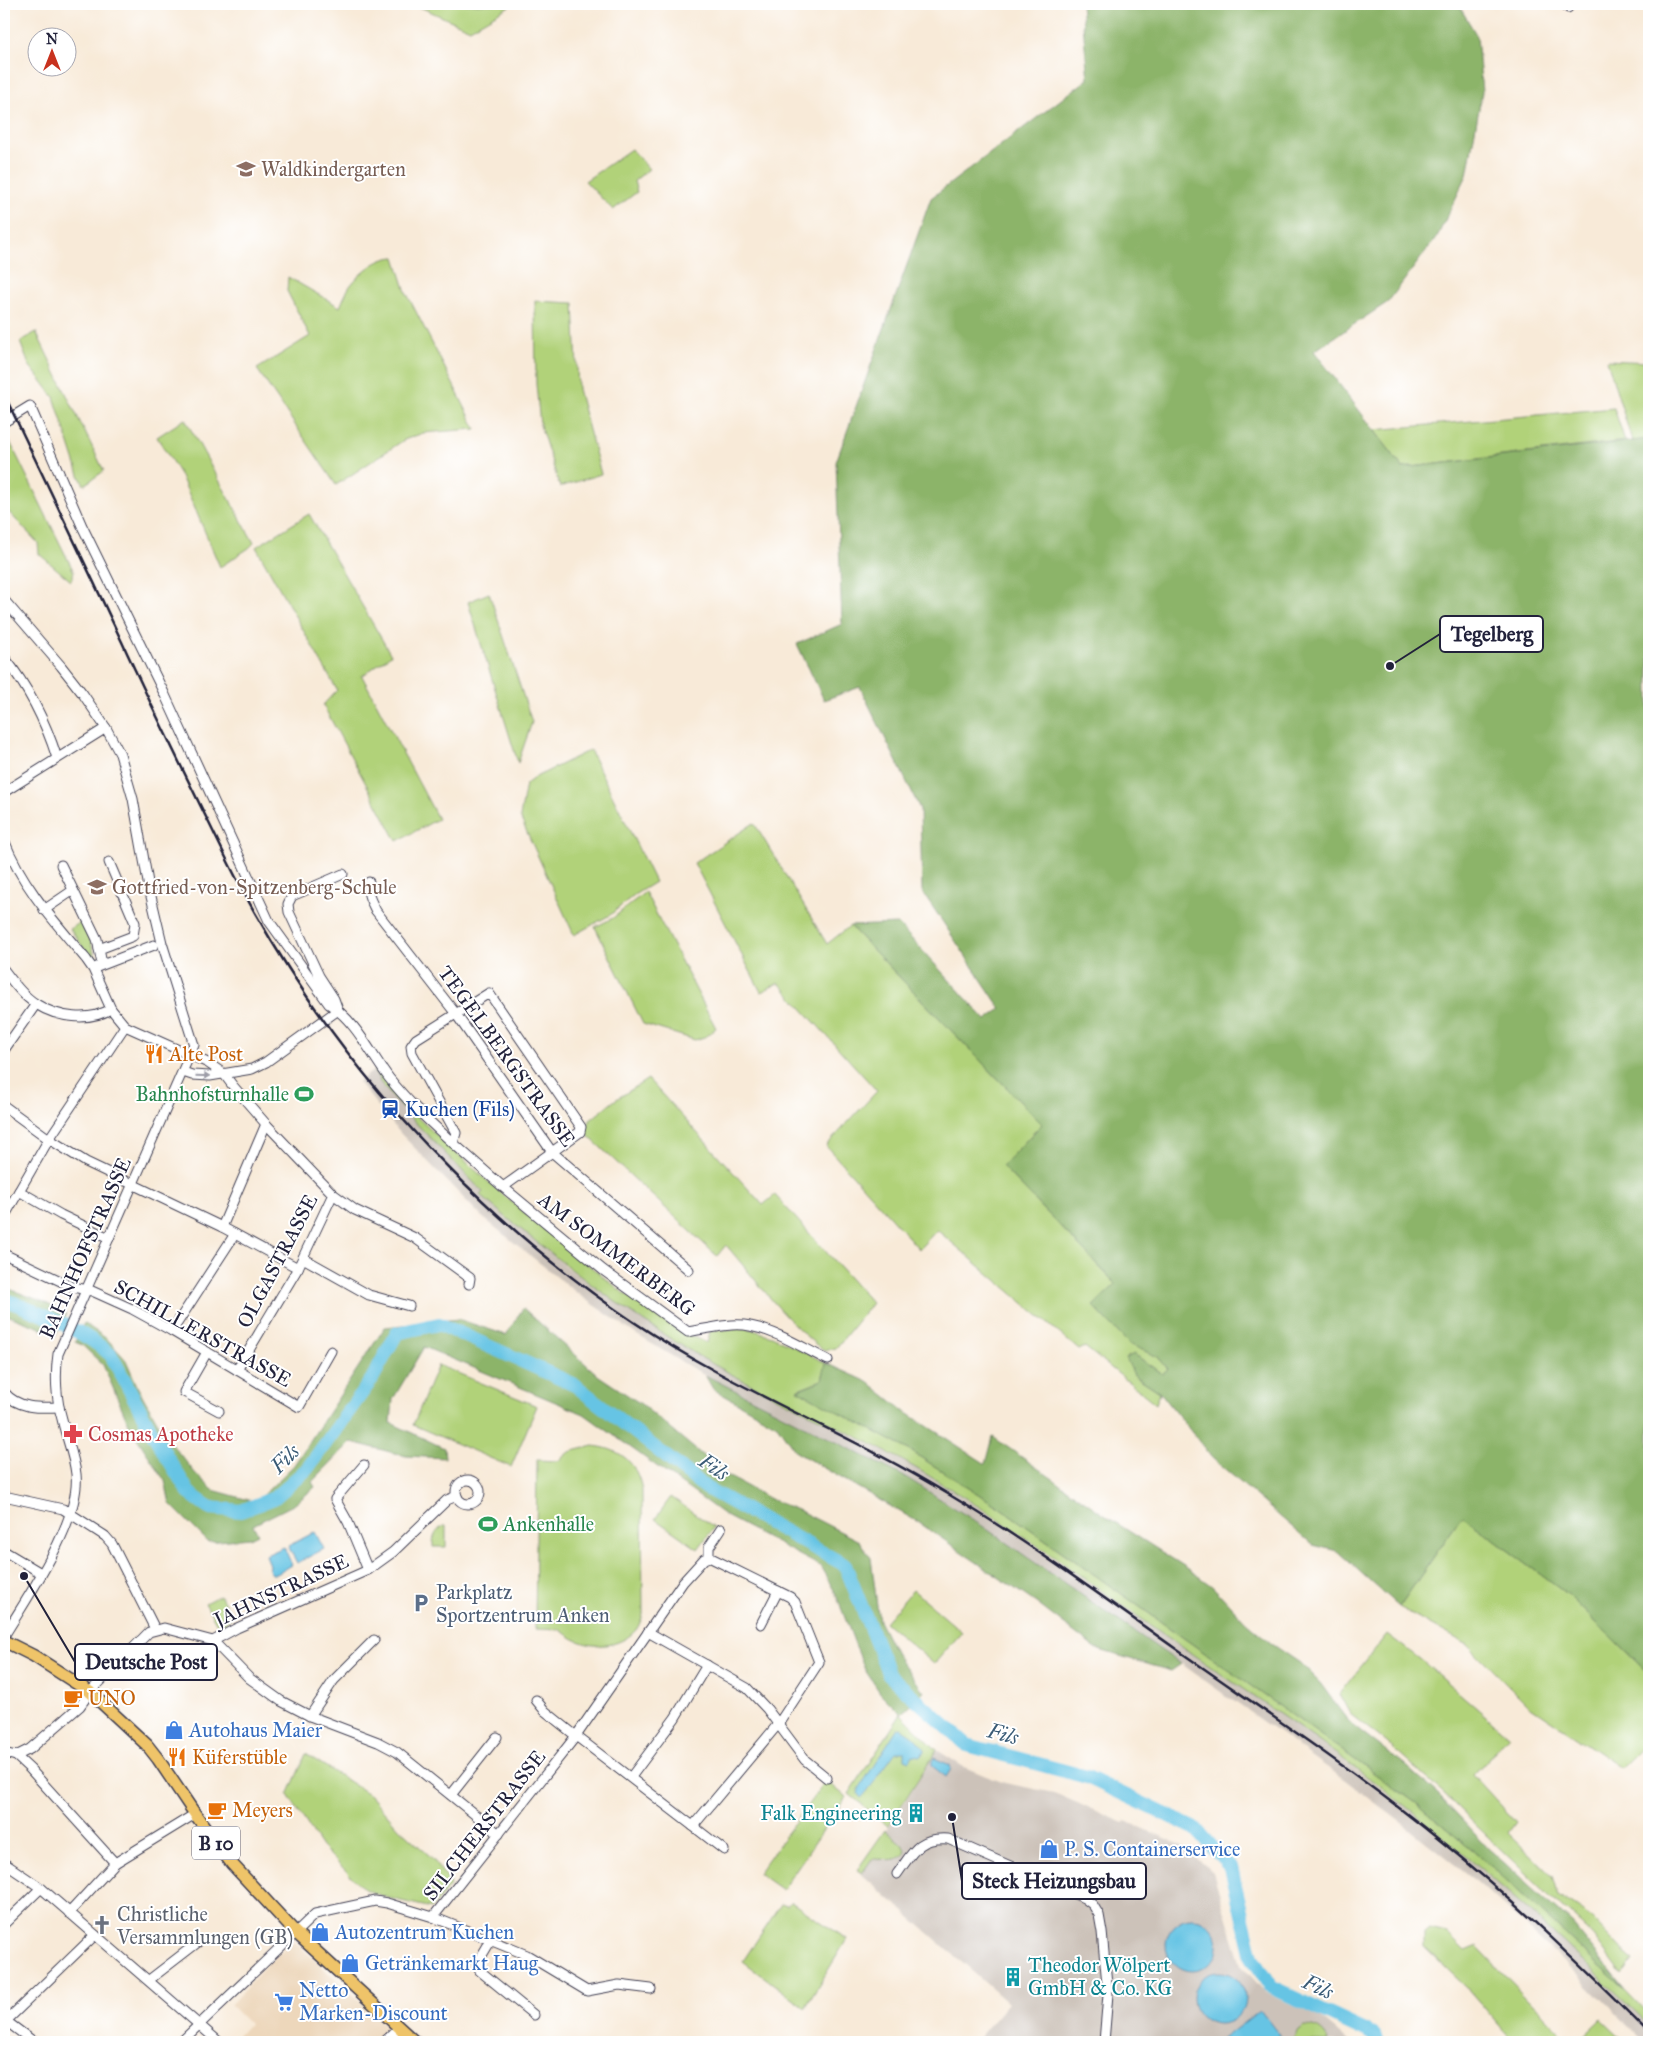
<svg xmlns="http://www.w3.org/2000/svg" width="1653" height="2046" font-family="'IM FELL Great Primer',serif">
<rect width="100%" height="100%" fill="#fff"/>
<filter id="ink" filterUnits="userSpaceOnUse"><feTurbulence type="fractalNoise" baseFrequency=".02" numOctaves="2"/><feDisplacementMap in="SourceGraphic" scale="10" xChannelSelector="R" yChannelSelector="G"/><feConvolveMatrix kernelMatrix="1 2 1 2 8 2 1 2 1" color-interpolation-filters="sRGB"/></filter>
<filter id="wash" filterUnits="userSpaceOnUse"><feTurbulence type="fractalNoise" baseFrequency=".0096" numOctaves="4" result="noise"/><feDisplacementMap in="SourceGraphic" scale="20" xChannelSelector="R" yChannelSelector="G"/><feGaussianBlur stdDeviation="1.12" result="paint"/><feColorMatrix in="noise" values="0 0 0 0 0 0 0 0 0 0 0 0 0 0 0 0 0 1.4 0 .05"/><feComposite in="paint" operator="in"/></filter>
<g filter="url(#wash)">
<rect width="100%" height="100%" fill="#f8ead8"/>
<!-- built -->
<path fill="#edd7bb" d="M294 1941 390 2029 377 2042H232L249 2024 230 2005 268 1964Z"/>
<!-- industrial -->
<g fill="#ccc2b9">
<path d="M373 1071 380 1079 379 1081 405 1112 483 1192 481 1195 565 1266 631 1313 701 1357 925 1473 982 1510 1296 1725 1411 1811 1487 1874 1567 1945 1626 2003 1649 2025V2042H1644L1559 1957 1478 1883 1402 1823 1345 1780 1166 1653 975 1521 907 1478 692 1368 637 1335 582 1297 481 1216 401 1134 358 1082Z"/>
<path d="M937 1750 962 1766 986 1776 1005 1783 1054 1793 1124 1823 1126 1821 1170 1840 1187 1850 1213 1872 1241 1965 1266 1993 1320 2017 1349 2042H975L1008 2003 857 1870 894 1819Z"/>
</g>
<!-- green -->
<g fill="#b1d279" stroke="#6a7a5a">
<path d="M413 4H513L470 29Z"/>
<path d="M631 149 649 169 634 181 637 192 613 210 585 181Z"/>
<path d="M395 257 406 292 476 429 423 433 404 440 336 485 257 369 310 336 287 291 288 277 340 307C343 300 346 292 350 286 361 272 377 258 395 257Z"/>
<path d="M535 301 574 303 578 389 601 474 560 487 540 425 536 384Z"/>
<path d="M36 332 104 471 84 485 79 475 54 397 29 365 20 342Z"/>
<path d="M1607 360 1649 362V439L1632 441Z"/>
<path d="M1614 408 1625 441 1403 468 1374 430Z"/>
<path d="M185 419 254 543 249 548 220 567 181 476 157 437Z"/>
<path d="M8 438 74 572 71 581 39 554 38 543 4 507V440Z"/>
<path d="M309 514 391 655 362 676 438 819 397 841 323 705 337 690 256 547Z"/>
<path d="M489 593 532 722 518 763 468 602Z"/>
<path d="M590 750 655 882 634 895 610 915 574 935 520 817 526 784 534 778Z"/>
<path d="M754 823 827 944 850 926 1042 1124 1002 1166 1116 1284 1129 1344 1158 1357 1168 1369 1162 1374 1134 1354V1375L1160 1392 1156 1404 1085 1347 1079 1350 937 1230 919 1249 826 1146 877 1091 779 983 761 992 694 863Z"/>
<path d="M645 892 716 1028 707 1036 695 1040 643 1024 595 927 613 918Z"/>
<path d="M81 922 89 936 96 959 93 961 70 929Z"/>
<path d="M376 1069 407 1108 493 1186 539 1225 621 1291 674 1327 707 1343 710 1331 747 1328 772 1336 826 1363 822 1380 798 1389 909 1450 1002 1509 1416 1803 1492 1867 1626 1990 1649 2014V2025C1574 1950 1496 1879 1413 1812 1334 1749 1249 1694 1166 1636 1087 1581 1009 1523 926 1474 854 1431 775 1400 702 1358 622 1311 550 1255 480 1195L483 1192 405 1112 379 1081 380 1079 373 1071Z"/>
<path d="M648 1079 763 1205 775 1195 872 1303 836 1348 824 1351C786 1322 757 1281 726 1245L717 1256 584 1132 589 1121 615 1100Z"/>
<path d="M438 1365 537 1406 511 1467 413 1425Z"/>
<path d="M593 1446C621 1449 637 1462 642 1490L643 1615C641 1620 639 1626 636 1630 616 1652 581 1649 561 1630L535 1629 537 1460 558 1461 569 1452Z"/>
<path d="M671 1497 714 1527 698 1549 655 1519Z"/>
<path d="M1462 1516 1568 1595 1649 1674V1740L1621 1768 1528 1705 1468 1645 1399 1607Z"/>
<path d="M443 1526H446V1547H433C433 1537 434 1533 443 1526Z"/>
<path d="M913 1590 962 1632 934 1664 885 1622Z"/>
<path d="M220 1595 232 1617 218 1626 205 1603Z"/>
<path d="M1387 1634 1421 1660 1509 1736 1473 1775 1516 1822 1508 1833 1552 1876 1558 1896 1592 1919 1632 1961 1622 1975 1593 1936 1548 1895 1451 1801 1386 1742 1350 1714 1339 1694Z"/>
<path d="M901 1714 937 1750 888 1826 849 1794Z"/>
<path d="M306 1754 370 1795 399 1828 432 1858 451 1884 432 1908 388 1898 364 1889 322 1847 288 1795Z"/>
<path d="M826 1780 846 1797 782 1890 758 1873Z"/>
<path d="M885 1830 902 1844 906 1852C898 1863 884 1859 872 1859L862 1873 857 1870Z"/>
<path d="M791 1902 847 1939 805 2008 743 1961 781 1904 787 1906Z"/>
<path d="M1429 1929 1447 1933 1465 1951 1477 1946 1569 2042H1514L1467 1988 1424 1947V1933Z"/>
<path d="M1602 2019 1626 2042H1584L1581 2039Z"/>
<path d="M1304 2026C1317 2026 1324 2031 1329 2042H1291L1298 2030Z"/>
</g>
<!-- forest -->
<g fill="#8cb469" stroke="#576b52">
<path d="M1081 4H1458L1477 36 1482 92 1467 175 1438 235 1388 302 1314 351 1403 468 1649 439V1674L1568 1595 1462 1516 1399 1607 1337 1551 1313 1545 1212 1458 1160 1392 1134 1375 1126 1358 1134 1354 1162 1374 1168 1369 1158 1357 1129 1344 1093 1306 1116 1284 1002 1166 1042 1124 850 926 898 924 986 1020 1001 1009 922 891 920 809 860 687 824 700 797 644 842 624 836 462 931 198 1088 79Z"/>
<path d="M4 1287 44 1302 66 1314 56 1334 4 1314Z"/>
<path d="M523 1308 599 1376 641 1404 726 1475 770 1499 802 1512 859 1541 871 1558 879 1621 896 1654 924 1692 901 1714 881 1694 865 1670 835 1592 820 1566 726 1516 584 1414 424 1347 393 1399 391 1423 444 1448 445 1458 406 1456 351 1442 312 1482 315 1487 295 1504 253 1525 258 1534 250 1538 208 1542 170 1504 165 1481 131 1429 103 1365 82 1345 75 1342 84 1323 107 1339 126 1360 138 1388 166 1437 195 1473 213 1490 256 1502 294 1465 385 1327 458 1319 506 1335Z"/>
<path d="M826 1363 868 1382 907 1413 986 1464 993 1437 1113 1521 1187 1568 1213 1587 1246 1622 1272 1644 1300 1663 1320 1683 1348 1721 1408 1768 1440 1797 1489 1849 1573 1925 1626 1990 1492 1867 1416 1803 1002 1509 909 1450 797 1390 822 1380Z"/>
<path d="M705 1375 907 1478 975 1521 1181 1664 1171 1671 1096 1649 1036 1603 918 1522 796 1452 777 1425 713 1389Z"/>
</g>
<!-- water -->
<g fill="#66c4e4" stroke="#447390">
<path d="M315 1532 324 1549 297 1563 288 1546Z"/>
<path d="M284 1547 292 1565 277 1574H272L269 1570 270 1565 266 1555Z"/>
<path d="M901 1728 913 1736 925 1749 921 1756 913 1755 910 1761 905 1759V1752H896C890 1759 865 1796 861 1798L858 1794 859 1789 897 1729Z"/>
<path d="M934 1758 950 1765 951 1769 946 1777 932 1766V1761Z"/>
<circle cx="1192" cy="1945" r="26"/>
<circle cx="1219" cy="1998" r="26"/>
<path d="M1260 2010 1284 2041 1282 2042H1219Z"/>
</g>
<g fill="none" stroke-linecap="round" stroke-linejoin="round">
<!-- river -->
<path stroke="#66c4e4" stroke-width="14" d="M4 1299C40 1314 81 1328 111 1355L152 1432 189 1493 210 1508 241 1511 274 1498 307 1469 372 1379 397 1333 439 1324 575 1385 706 1488 845 1565 889 1675 967 1745 1087 1777 1196 1829 1231 1868 1252 1957 1271 1987 1374 2035 1377 2042"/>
</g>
</g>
<g filter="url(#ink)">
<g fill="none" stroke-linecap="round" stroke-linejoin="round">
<!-- minor casing -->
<g stroke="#424053" stroke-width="11">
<g id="minor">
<path d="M1567 4 1568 8"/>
<path d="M4 422 30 406 82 526 164 693 269 921 329 1004C356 1021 370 1053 389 1078 408 1102 430 1122 453 1143"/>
<path d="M4 600 61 666 83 694 106 728 120 754 133 799 149 888 162 943 194 1045 58 1354C55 1374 56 1399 62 1419 66 1437 74 1455 76 1474 81 1521 28 1596 4 1636"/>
<path d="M4 657C29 688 45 720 57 758"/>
<path d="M4 792 106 728"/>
<path d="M4 840C22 886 54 921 86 959L93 969 111 1009 125 1026 208 1063 224 1074 233 1086 266 1124 333 1194 355 1210 415 1238 470 1278 469 1284"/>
<path d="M61 865 97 939 102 964"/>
<path d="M369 882C366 893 371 901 376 911L456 1014 552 1152 689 1270"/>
<path d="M44 910 72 891"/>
<path d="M99 949 133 936 135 923 109 862"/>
<path d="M97 967 154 945"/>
<path d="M4 970C13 982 23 996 36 1004 58 1018 89 1022 111 1009"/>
<path d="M338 1010 334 999 319 976 289 912 288 904 292 896 343 874"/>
<path d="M4 1050 36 1004"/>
<path d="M183 1072 192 1075 210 1076 252 1069 266 1062 338 1010"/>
<path d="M4 1106 49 1139 86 1162 222 1227 298 1268"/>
<path d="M503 1187 453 1143 456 1133 412 1053 411 1046 416 1039 489 993 581 1127 580 1132 503 1187 603 1270 688 1332C707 1329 731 1322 750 1326 777 1331 803 1348 828 1360"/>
<path d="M19 1191 61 1215 109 1238"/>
<path d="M4 1217 49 1139 125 1026"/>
<path d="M222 1227 266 1124"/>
<path d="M4 1254 73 1287 92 1291 132 1309 172 1331 299 1407 331 1351"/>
<path d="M303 1258 369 1295 409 1306"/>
<path d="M172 1331 235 1234"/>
<path d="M207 1352 184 1392 219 1411"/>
<path d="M237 1370 298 1268 333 1194"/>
<path d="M4 1392C18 1409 39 1408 59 1407"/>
<path d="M364 1465 335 1499 348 1522 368 1570"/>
<circle cx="468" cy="1492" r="12"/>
<path d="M4 1496 63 1509 105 1536 112 1544 155 1629"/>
<path d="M4 1551 41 1573"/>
<path d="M709 1557V1547L721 1529"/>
<path d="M761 1624 778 1591"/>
<path d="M648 1632 747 1688 767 1709 805 1760 827 1778"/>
<path d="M213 1641 249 1678 281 1701 310 1716 378 1742 397 1752 499 1834"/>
<path d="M536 1700 545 1711 576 1736 724 1850"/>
<path d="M310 1716 334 1680 374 1640"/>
<path d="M4 1753 16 1756 30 1749 80 1706 90 1692 149 1632 164 1628 213 1641 237 1628 368 1570 393 1552 447 1500 457 1496"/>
<path d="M16 1756 30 1769 115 1863"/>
<path d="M631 1777 675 1718 707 1665"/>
<path d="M451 1795 497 1737"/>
<path d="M4 1863 41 1888 219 2042"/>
<path d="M897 1874C913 1852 918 1837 948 1839L1084 1898 1093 1905 1099 1915 1102 1932 1108 1994 1104 2042"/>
<path d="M69 1913 115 1863 195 1814"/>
<path d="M433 1917 527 1955 587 1991 619 1985 651 1989"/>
<path d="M4 1924 41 1888"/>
<path d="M491 1940 478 1962 480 1971 534 2015"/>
<path d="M149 1980 197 1943"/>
<path d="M6 2021 34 2042"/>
<path d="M4 2023 95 1935"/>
<path d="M181 2042 315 1914 375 1901 387 1903 433 1917 576 1736 683 1582 704 1559 709 1557 790 1597 795 1602 819 1662 779 1723 693 1826"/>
<path d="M384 2042 399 2028"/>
</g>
</g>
<!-- major casing -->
<g stroke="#424053" stroke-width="14">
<path id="major" d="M4 1641 34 1656 90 1692 147 1745 158 1759 195 1814 232 1864 295 1932 415 2042"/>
</g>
<!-- minor -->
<use href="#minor" stroke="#fff" stroke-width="9"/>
<!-- major -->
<use href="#major" stroke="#efc469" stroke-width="11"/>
<!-- rail -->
<path stroke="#22223b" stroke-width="2.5" d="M4 394C43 476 83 559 122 642 149 701 177 758 205 815 221 847 236 880 254 911 307 1005 373 1092 449 1168 527 1247 617 1318 715 1371 792 1413 873 1448 948 1494 1027 1541 1101 1596 1176 1649 1267 1713 1361 1775 1447 1846 1519 1904 1584 1968 1649 2033"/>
</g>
<!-- one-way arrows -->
<defs><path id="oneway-solid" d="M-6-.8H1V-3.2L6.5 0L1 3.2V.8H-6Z" transform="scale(1.25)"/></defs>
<use fill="#9c9ca7" href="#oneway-solid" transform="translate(203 1076) rotate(2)"/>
</g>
<!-- icons -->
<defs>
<g id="school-bare" transform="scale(1.5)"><path d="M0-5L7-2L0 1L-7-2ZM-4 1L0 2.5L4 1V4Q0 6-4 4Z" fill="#8d6e63" stroke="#fff" stroke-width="2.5" paint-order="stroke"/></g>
<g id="restaurant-bare" transform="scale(1.5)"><path d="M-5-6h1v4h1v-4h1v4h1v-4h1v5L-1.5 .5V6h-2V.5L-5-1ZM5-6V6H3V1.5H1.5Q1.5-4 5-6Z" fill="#e8710a" stroke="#fff" stroke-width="2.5" paint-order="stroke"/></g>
<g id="stadium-bare" transform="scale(1.5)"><path d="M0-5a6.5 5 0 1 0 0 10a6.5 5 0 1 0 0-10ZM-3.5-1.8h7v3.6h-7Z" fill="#2e9e5b" stroke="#fff" stroke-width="2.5" paint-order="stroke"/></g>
<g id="station-bare" transform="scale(1.5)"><path d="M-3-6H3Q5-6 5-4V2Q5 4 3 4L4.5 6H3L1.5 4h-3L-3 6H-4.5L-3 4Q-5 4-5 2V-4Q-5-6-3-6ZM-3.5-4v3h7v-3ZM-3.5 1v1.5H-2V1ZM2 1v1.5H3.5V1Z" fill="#1a4fb4" stroke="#fff" stroke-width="2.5" paint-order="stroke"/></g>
<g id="pharmacy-bare" transform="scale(1.5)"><path d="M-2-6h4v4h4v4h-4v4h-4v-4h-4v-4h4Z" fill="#e0444e" stroke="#fff" stroke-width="2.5" paint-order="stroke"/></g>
<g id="parking-bare" transform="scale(1.5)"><path d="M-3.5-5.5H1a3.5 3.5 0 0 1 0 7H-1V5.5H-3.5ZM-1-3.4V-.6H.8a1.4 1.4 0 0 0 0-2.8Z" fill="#5c6f8a" stroke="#fff" stroke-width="2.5" paint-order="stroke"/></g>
<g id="cafe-bare" transform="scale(1.5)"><path d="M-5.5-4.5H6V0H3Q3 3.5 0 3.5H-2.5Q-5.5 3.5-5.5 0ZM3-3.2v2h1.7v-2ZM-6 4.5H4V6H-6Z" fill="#e8710a" stroke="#fff" stroke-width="2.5" paint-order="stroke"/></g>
<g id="shop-bare" transform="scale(1.5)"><path d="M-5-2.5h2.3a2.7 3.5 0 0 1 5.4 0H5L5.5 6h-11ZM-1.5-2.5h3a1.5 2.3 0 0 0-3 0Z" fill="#3f7fe0" stroke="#fff" stroke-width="2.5" paint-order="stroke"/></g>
<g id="building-bare" transform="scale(1.5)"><path d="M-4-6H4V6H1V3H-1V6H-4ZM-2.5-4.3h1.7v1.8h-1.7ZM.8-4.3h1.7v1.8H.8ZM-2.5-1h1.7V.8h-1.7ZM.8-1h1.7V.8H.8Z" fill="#0f9aa8" stroke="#fff" stroke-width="2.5" paint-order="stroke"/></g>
<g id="church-bare" transform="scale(1.5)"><path d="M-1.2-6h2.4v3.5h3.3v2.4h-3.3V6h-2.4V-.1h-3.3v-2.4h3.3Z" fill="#6b7280" stroke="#fff" stroke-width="2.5" paint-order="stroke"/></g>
<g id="supermarket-bare" transform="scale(1.5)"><path d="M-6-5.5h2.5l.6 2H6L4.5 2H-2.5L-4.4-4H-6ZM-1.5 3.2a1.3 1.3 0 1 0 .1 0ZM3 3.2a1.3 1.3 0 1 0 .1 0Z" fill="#3f7fe0" stroke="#fff" stroke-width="2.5" paint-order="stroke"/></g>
</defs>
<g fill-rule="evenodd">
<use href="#school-bare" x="246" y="169"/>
<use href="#school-bare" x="97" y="887"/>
<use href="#restaurant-bare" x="154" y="1054"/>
<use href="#stadium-bare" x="304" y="1094"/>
<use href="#station-bare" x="390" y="1109"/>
<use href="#pharmacy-bare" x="73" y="1434"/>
<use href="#stadium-bare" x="488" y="1524"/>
<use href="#parking-bare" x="421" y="1603"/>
<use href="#cafe-bare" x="73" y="1698"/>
<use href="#shop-bare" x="174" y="1730"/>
<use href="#restaurant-bare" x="177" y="1757"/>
<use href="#cafe-bare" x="217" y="1810"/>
<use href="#building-bare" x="916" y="1813"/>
<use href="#shop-bare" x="1049" y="1849"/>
<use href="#church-bare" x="102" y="1925"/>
<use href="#shop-bare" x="320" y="1932"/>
<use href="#shop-bare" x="350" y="1963"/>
<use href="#building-bare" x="1013" y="1977"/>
<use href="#supermarket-bare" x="284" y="2002"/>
</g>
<g text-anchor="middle" stroke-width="4" stroke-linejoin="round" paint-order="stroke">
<!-- shield labels -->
<rect fill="#fff" stroke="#646476" stroke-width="1" x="192" y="1826.5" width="48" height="33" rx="4"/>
<g font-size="19" font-weight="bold" fill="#22223b">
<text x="216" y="1850">B 10</text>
</g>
<!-- education labels -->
<g font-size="20" fill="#785e54" stroke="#fff" text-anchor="start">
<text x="261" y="176">Waldkindergarten</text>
<text x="112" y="894">Gottfried-von-Spitzenberg-Schule</text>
</g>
<!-- food labels -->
<g font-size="20" fill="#c56008" stroke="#fff" text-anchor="start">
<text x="169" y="1061">Alte Post</text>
<text x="88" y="1705">UNO</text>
<text x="192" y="1764">Küferstüble</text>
<text x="232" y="1817">Meyers</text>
</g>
<!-- street labels -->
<g font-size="20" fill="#22223b" stroke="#fff">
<text transform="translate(507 1056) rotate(54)" y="7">TEGELBERGSTRASSE</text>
<text transform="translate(85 1248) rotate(-66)" y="7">BAHNHOFSTRASSE</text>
<text transform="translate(617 1254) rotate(37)" y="7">AM SOMMERBERG</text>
<text transform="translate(277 1261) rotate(-62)" y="7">OLGASTRASSE</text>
<text transform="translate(203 1333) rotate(29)" y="7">SCHILLERSTRASSE</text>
<text transform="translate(281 1590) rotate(-25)" y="7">JAHNSTRASSE</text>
<text transform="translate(484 1825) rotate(-52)" y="7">SILCHERSTRASSE</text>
</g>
<!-- leisure labels -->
<g font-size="20" fill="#27864d" stroke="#fff" text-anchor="end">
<text x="289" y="1101">Bahnhofsturnhalle</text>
<text x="503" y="1531" text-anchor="start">Ankenhalle</text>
</g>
<!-- transit labels -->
<g font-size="20" fill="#164399" stroke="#fff" text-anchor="start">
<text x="405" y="1116">Kuchen (Fils)</text>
</g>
<!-- health labels -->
<g font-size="20" fill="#be3a42" stroke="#fff" text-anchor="start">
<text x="88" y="1441">Cosmas Apotheke</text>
</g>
<!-- service labels -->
<g font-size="20" fill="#4e5e75" stroke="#fff" text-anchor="start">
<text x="436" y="1599">Parkplatz<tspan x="436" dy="23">Sportzentrum Anken</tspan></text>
</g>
<!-- shop labels -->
<g font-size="20" fill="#366cbe" stroke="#fff" text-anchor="start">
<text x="189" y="1737">Autohaus Maier</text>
<text x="1064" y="1856">P. S. Containerservice</text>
<text x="335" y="1939">Autozentrum Kuchen</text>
<text x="365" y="1970">Getränkemarkt Haug</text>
<text x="299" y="1997">Netto<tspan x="299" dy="23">Marken-Discount</tspan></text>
</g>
<!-- culture labels -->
<g font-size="20" fill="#0d838f" stroke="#fff" text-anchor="end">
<text x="901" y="1820">Falk Engineering</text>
<text x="1028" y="1972" text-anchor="start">Theodor Wölpert<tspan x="1028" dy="23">GmbH &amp; Co. KG</tspan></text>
</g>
<!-- worship labels -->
<g font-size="20" fill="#5b616d" stroke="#fff" text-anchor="start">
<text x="117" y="1921">Christliche<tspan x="117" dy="23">Versammlungen (GB)</tspan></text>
</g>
<!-- water labels -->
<g font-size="21" font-style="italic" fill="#3a5b76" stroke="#fff">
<text transform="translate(285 1459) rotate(-45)" y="7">Fils</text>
<text transform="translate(714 1467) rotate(34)" y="7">Fils</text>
<text transform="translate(1003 1734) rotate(15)" y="7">Fils</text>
<text transform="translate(1318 1987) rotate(25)" y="7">Fils</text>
</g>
</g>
<!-- callouts -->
<path fill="none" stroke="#22223b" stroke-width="2" d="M1390 666L1440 634M24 1576L75 1662M952 1817L962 1881"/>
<g fill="#22223b" stroke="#fff" stroke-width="2">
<circle cx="1390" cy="666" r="5"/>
<circle cx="24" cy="1576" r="5"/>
<circle cx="952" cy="1817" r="5"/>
</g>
<g fill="#fff" stroke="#22223b" stroke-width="2">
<rect x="1440" y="616" width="103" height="36" rx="5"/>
<rect x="75" y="1644" width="142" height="36" rx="5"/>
<rect x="962" y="1863" width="184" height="36" rx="5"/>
</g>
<g font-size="21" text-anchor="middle" font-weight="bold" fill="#22223b">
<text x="1492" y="641">Tegelberg</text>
<text x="146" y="1669">Deutsche Post</text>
<text x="1054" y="1888">Steck Heizungsbau</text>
</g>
<!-- margin -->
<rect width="1653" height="2046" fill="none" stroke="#fff" stroke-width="20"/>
<!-- north arrow -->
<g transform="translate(52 52)"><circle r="24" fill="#ffffff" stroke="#a7a7b1"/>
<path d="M0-4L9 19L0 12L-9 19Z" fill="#c8321e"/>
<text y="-8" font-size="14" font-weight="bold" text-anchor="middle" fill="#22223b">N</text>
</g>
</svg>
